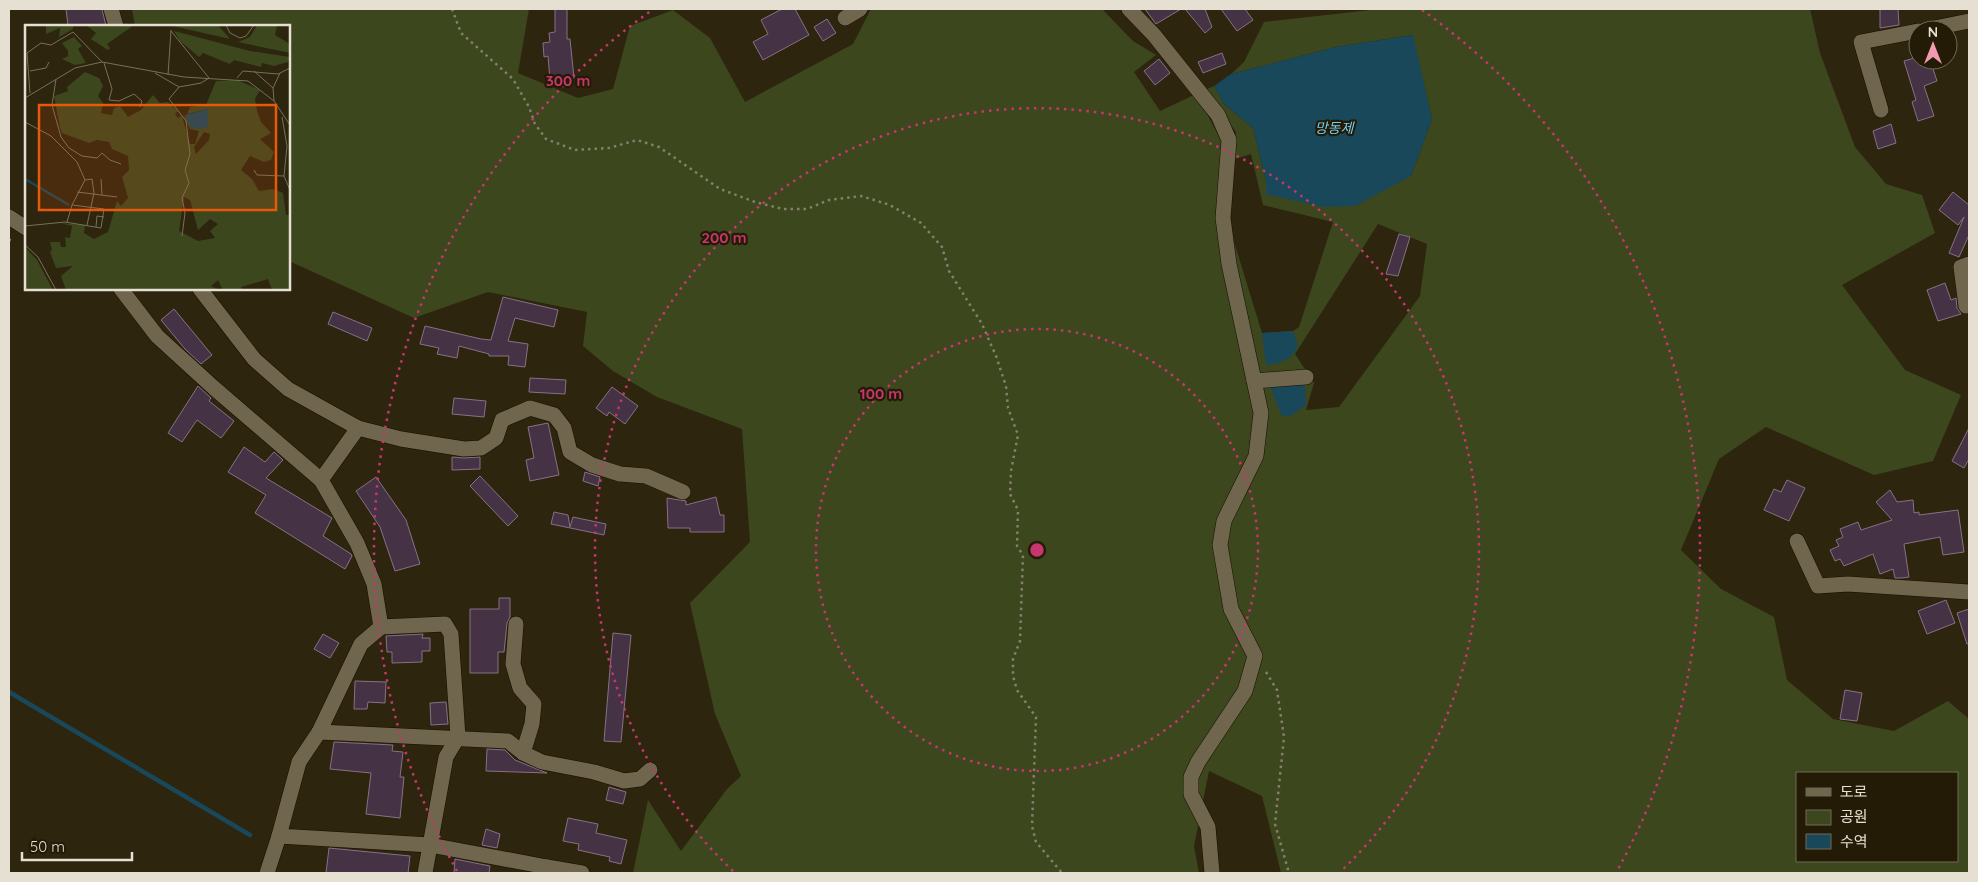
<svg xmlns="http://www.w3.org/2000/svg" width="1978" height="882" font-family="Quicksand,'Noto Sans KR',sans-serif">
<rect width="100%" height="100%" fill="#2d250e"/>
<!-- green -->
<path fill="#3c471e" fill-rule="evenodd" d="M132 9H529L518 73 578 98 613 89 630 26 673 10 710 38 745 102 853 44 871 9H1102L1133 41 1156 55 1134 72 1160 111 1196 94 1221 140 1231 232 1262 333 1293 331 1299 327 1333 222 1263 205 1251 154 1232 160 1236 132 1205 90 1214 86 1224 104 1253 128 1266 181 1411 176 1432 119 1412 35 1336 47 1231 74 1244 62 1264 22 1380 9H1810L1820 53 1855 147 1886 184 1922 195 1935 233 1842 285 1905 370 1961 395 1933 461 1874 475 1766 427 1719 459 1681 550 1721 589 1774 617 1787 680 1833 719 1894 731 1948 701 1969 719V873H1281L1262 796 1209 771 1194 846 1199 873H633L648 800 681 851 727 789 741 776 715 714 690 603 750 542 742 429 657 397 613 371 583 346 587 312 488 292 414 318 289 261V26H135ZM1378 224 1427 244 1420 296 1339 407 1306 410 1314 383 1295 354ZM1797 773H1957V861H1797Z"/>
<!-- water -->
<g fill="#19485b">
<path d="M1413 35 1432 119 1411 176 1355 206 1323 207 1266 194V181L1253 128 1224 104 1214 86 1231 74 1336 47Z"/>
<path d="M1293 331 1298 346C1292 360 1281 363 1266 365L1262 333Z"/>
<path d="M1305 385 1306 405 1292 415 1282 417 1270 386Z"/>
</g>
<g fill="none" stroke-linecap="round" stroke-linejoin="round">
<!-- stream -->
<path stroke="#19485b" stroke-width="4.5" d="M9 692 250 835"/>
</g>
<!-- building -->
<g fill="#453244" stroke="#877185">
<path d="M66 9H102L106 26H68Z"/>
<path d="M555 9H567V39H570L574 78 550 80 548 56 544 57 543 43 550 42 549 33 555 32Z"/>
<path d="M782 9H795L809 35 763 60 753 42 768 34 761 20Z"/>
<path d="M1145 9H1181L1156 24Z"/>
<path d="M1185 9H1205L1212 27 1205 33Z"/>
<path d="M1221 9H1245L1253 20 1237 31Z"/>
<path d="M1880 9H1898L1899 25 1880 28Z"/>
<path d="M827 19 836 33 823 41 814 27Z"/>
<path d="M1222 53 1226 64 1203 73 1198 62Z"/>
<path d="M1918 57V60H1930L1937 81 1924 86 1934 116 1918 121 1912 102 1916 100 1904 61Z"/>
<path d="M1159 59 1170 73 1155 85 1144 71Z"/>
<path d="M1891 124 1896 143 1878 149 1873 131Z"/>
<path d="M1953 192 1969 205V235L1959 257 1949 253 1964 217 1958 225 1939 210Z"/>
<path d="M1399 234 1410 237 1398 276 1386 274Z"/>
<path d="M1945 283 1951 300 1956 298 1957 308 1961 314 1938 321 1927 290Z"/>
<path d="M503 297 558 310 554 327 515 318 508 341 528 344 525 367 508 365 509 356H489V354L459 346 457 358 437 354 439 348 420 344 425 326 481 339 491 340Z"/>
<path d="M174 309 212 355 201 364 185 349 161 320Z"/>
<path d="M333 312 372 328 367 341 328 324Z"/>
<path d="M530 378 566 380 565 394 529 392Z"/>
<path d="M198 386 211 398 209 401 234 421 221 438 197 420 182 442 168 433Z"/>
<path d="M612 387 638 406 625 424 609 412 607 416 596 408Z"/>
<path d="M454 398 486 401 484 417 452 414Z"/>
<path d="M548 423 559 475 530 481 526 460 534 458 528 427Z"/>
<path d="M1969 428V459L1964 468 1952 461Z"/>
<path d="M244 447 265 462 274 452 283 460 266 478 332 518 323 536 351 554 352 556 345 569 255 513 266 495 228 472Z"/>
<path d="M452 457 464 458 480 457V469L452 470Z"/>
<path d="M585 472 600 477 598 486 583 481Z"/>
<path d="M480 476 518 516 508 526 470 486Z"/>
<path d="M376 477 406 520 420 564 395 571 380 527 356 491Z"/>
<path d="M1787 480 1805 488 1789 521 1764 510 1774 489 1781 492Z"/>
<path d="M1890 490 1897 502 1913 500 1914 513 1919 512V515L1958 510 1964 552 1943 555 1940 537 1904 544 1909 577 1902 578H1895L1893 569 1880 574 1873 554 1844 566 1840 559 1835 561 1830 550 1839 546 1836 540 1843 537 1840 529 1858 522 1861 530 1892 520 1876 502Z"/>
<path d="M716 497 720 515H724V532H690V528H668L667 498 686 501V505Z"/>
<path d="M554 512 568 515 570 527 573 517 606 524 604 535 551 524Z"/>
<path d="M499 598H510V617L507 623 504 652H498V673H470V609H499Z"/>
<path d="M1946 600 1955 623 1927 634 1918 611Z"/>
<path d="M1969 609V644H1967L1957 613Z"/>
<path d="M613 633 631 635 621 742 604 741Z"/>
<path d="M323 634 339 643 330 658 314 649Z"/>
<path d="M423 634 422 638H430V651H422V662L392 663V652H387L386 636Z"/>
<path d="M355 681 386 682 385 703 368 702 367 709H354Z"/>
<path d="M1845 690 1862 693 1857 721 1840 719Z"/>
<path d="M446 702 448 724 431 725 430 703Z"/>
<path d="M334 742 393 745 392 751 403 752 400 777H404L400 818 366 814 371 773 330 769Z"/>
<path d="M487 749 505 750 515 760 547 773 486 771Z"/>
<path d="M609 787 626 792 623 804 606 800Z"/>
<path d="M568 818 598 824 596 833 627 840 621 864 609 861 610 857 578 850 579 844 563 841Z"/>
<path d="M486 829 500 834 497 848 482 845Z"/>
<path d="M329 848 410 856 408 873H326Z"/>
<path d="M455 859 490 866 489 873H454Z"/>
</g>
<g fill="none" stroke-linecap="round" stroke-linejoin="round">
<!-- minor casing -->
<g stroke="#150e00" stroke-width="16">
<g id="minor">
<path d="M111 9 116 26"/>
<path d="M1129 9 1154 35 1218 115 1229 140 1223 218 1229 264 1261 413 1256 456 1224 521 1220 545 1231 609 1255 656 1245 691 1198 762 1191 777V794L1208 827 1212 873"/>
<path d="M845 18 860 9"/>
<path d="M1925 30 1969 21"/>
<path d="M1881 110 1861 42 1918 31"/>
<path d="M9 217 26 228"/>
<path d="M121 289 157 336 214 388 321 480 357 543 374 584 381 627 361 644 319 732 299 762 279 836 430 845 547 867 546 873"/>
<path d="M200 289 254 359 288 389 358 428 401 439 464 449 481 448 496 438 502 420 530 408 554 415 564 428 570 452 592 465 620 474 646 476 683 492"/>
<path d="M1966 306 1961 267 1969 264"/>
<path d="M1254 381 1306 377"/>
<path d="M321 480 358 428"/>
<path d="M1797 541 1818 586 1848 584 1969 592"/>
<path d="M516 624 513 664 520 688 534 704 532 724 523 753"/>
<path d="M381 627 445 624 451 634 458 737 446 757 425 873"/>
<path d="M319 732 508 741 523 753 542 762 594 772 624 781 640 779 650 770"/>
<path d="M547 867 582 873"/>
<path d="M267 873 279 836"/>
</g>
</g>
<!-- path -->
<g stroke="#857f6c" stroke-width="2.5" stroke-dasharray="2.5 4" stroke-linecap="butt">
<path d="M452 9 461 33 513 79 529 107 535 124 546 139 575 150 609 148 637 140 659 147 720 189 755 202 783 209H807L829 200 861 196 890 205 921 223 942 247 949 271 982 324 996 356 1006 386 1008 408 1018 435 1011 471 1010 494 1018 510 1017 546 1023 555 1020 641 1013 659V676L1017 690 1036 717 1032 826 1036 842 1062 873"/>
<path d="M9 241 12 236"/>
<path d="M1266 672 1277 690 1284 737 1275 824 1289 873"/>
</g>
<!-- minor -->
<use href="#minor" stroke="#6f664d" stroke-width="15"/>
</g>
<!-- distance rings -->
<g fill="none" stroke="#c7366d" stroke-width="2.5" stroke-dasharray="2.5 5">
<circle cx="1037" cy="550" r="221"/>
<path d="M733 871A442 442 0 1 1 1341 871"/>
<path d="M457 871A663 663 0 0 1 652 10M1422 10A663 663 0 0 1 1617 871"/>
</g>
<g text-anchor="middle" stroke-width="4.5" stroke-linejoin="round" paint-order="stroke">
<!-- water labels -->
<g font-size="14" font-style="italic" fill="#73cff6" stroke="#231b05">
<text x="1334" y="133">망동제</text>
</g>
</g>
<!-- overview -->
<g transform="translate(25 25)">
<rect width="265" height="265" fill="#2d250e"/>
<path d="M21 0H48V4L34 12 35 3 21 9ZM61 0H109L82 19 85 23 83 25 66 14 71 8ZM193 0 205 14 148 1V0ZM232 0 252 1 250 10 265 19V28L213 17 225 12ZM149 6 225 26 265 32 263 37 249 41 237 38 236 42 209 35 205 39 178 28 174 32 155 16ZM49 12 57 21 53 24 61 38 50 40 37 34 43 31V26L37 18ZM60 47 74 53 78 61 73 71 78 78 76 88 87 90 89 83 95 81 103 92 116 85 128 70 135 78 143 77 153 86 150 89 153 93 157 91 165 119H170L174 106 165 104 158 90 164 95 166 103 183 84 162 89 165 82 181 80 191 56 212 55 235 65 230 74 232 86 236 97 246 108 235 114 249 127 246 135 239 137 225 131 216 145 227 154 234 166 248 164 258 168 261 190H265V265H247L243 254 216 262 218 265H198L193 255 186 261 194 265H41L36 251 48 241 31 243 25 227 27 225 25 217H35L36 222H41L40 212 45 213 47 201 35 198 60 200 59 208 69 214 83 207 92 176 96 181 103 173 97 152 104 145 103 131 87 124 84 117 72 115 64 118 37 108 35 103 29 71 43 66 42 62ZM179 107 185 109 184 115 171 129 169 122ZM159 172 165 175 173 205 185 194 193 199 185 206 190 213 173 216 154 206ZM0 222 12 235 28 265H0Z" fill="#3c471e" fill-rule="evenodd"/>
<path d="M183 84V101L176 104 166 103 160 90Z" fill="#19485b"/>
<path fill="none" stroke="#19485b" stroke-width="2.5" d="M0 154 44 180"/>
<path fill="none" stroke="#77705c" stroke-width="1" d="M201 0 205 8 215 13 221 11 229 0M146 6 184 53 176 58 154 62M79 38 87 64 84 75 94 76 109 69 117 76 115 82M5 46 21 43 24 37M229 46 248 63M130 48 154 62 144 74 161 96 165 129 160 145 164 158 157 173 160 188 157 211M143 50 146 5M212 53 218 46 253 49 265 43M31 54 27 80 36 112 44 123 57 131 72 133 77 128 85 135 96 139M5 68 2 28 16 18 26 20 48 7 77 37M0 73 50 43 77 37 159 52 223 56 249 76 265 100M249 76 248 63 255 48M257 92 262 121 259 151 265 165M0 97 26 111 52 137 60 155 47 180 79 184 76 203 40 197 0 201M229 145 232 150 259 151M76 154 77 170M60 155 67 154 69 168 62 200M52 167 92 172M42 197 47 180M71 202 72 191 79 192M0 220 13 232 31 265"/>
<path fill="#e8590c" fill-opacity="0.15" stroke="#e8590c" stroke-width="2.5" d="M14 80H251V185H14Z"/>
<rect width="265" height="265" fill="none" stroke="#e5e0d2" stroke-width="2.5"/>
</g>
<circle cx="1037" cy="550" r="8" fill="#c7366d" stroke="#231b05" stroke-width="2.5"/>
<g font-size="15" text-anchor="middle" font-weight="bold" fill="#c7366d" stroke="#231b05" stroke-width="4.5" stroke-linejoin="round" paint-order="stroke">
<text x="568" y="86">300 m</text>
<text x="724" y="243">200 m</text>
<text x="881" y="399">100 m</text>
</g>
<!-- border -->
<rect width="1978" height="882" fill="none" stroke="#e5e0d2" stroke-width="20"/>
<!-- legend -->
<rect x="1796" y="772" width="162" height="90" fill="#231b05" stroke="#716a57"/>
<rect x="1806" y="788" width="25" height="8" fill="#6f664d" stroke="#716a57"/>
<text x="1840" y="797" font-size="15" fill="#e5e0d2">도로</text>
<rect x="1806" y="810" width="25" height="15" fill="#3c471e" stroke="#716a57"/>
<text x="1840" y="822" font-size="15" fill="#e5e0d2">공원</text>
<rect x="1806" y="834" width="25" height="15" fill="#19485b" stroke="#716a57"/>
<text x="1840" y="847" font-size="15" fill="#e5e0d2">수역</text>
<!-- north arrow -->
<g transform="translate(1933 45)"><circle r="24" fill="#231b05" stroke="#716a57"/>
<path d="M0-4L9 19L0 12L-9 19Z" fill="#f29ab0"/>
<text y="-8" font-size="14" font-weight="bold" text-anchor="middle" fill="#e5e0d2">N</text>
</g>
<!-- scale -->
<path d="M22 852v8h110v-8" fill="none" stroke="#e5e0d2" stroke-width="2.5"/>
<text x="30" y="852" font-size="15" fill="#e5e0d2" stroke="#231b05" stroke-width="4" paint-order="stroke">50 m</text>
</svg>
